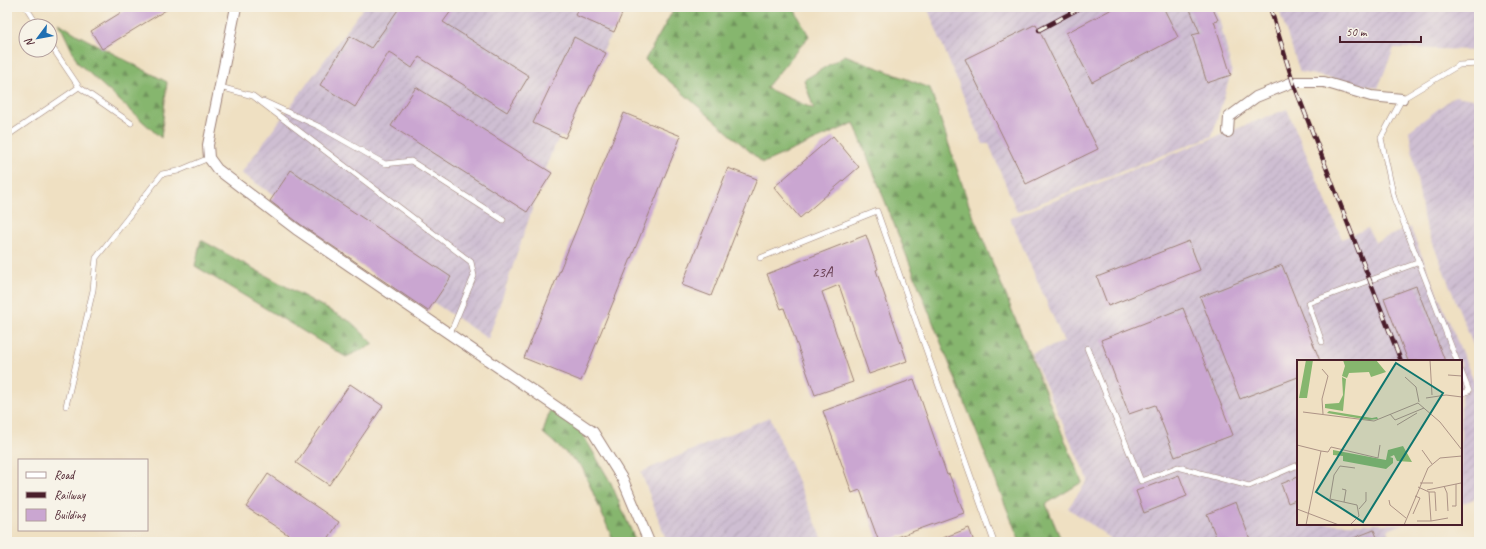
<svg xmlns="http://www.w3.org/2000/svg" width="1486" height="549" font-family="Caveat,sans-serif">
<defs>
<pattern id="industrial-furrows" width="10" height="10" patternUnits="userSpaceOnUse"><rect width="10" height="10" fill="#cebed2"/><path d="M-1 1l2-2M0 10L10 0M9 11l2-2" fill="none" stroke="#b2a3b4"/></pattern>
<pattern id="forest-firs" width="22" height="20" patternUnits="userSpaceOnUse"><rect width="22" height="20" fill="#86b66e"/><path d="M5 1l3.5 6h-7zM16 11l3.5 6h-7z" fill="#70935b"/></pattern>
</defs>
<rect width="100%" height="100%" fill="#f7f3e8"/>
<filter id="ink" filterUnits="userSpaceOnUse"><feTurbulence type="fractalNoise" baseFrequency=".025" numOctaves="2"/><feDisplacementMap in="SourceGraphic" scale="8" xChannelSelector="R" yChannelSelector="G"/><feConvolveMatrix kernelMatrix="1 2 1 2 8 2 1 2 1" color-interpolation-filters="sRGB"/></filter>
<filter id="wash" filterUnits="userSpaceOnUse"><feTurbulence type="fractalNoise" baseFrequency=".012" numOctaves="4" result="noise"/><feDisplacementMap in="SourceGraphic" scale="16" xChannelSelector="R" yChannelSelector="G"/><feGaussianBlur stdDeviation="0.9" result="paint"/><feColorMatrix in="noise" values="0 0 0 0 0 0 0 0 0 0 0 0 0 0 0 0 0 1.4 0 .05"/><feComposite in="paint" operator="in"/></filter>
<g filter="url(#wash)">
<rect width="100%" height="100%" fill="#efe0c2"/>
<!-- industrial -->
<g fill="url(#industrial-furrows)">
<path d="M364 7H625L551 154 488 339 241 173Z"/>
<path d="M927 7H1214L1219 18 1232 70 1212 136 1017 212 989 144H983Z"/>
<path d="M1278 7H1479V50L1394 48 1378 88 1300 72Z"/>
<path d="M1455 96 1479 100V360L1424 221 1409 131Z"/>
<path d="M1287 109 1342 239 1368 228 1375 242 1410 227 1479 394V497L1461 504V361H1298V524H1404L1387 530 1392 542H1112L1110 538 1068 508 1088 480 1031 353 1064 342 1010 218Z"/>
<path d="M770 417 824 542H667L641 472Z"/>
</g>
<!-- forest -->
<g fill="url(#forest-firs)" stroke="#686a4c">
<path d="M675 7H793L809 36 766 88 814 109 804 80 845 55 930 88 969 205 1082 482 1046 504 1062 542H1020L854 123 763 163 645 60Z"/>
<path d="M59 23 78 35 167 82 161 138 78 63Z"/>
<path d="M201 240 351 322 374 344 346 357 195 266Z"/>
<path d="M550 409 582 433 611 483 636 542H614L582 467 543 433Z"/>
</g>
<g id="blocks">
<!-- building -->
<g fill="#caa6d1">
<path d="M130 7H171L102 49 91 31Z"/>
<path d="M400 7H454L443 22 529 76 507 112 419 57 412 68 389 52 355 107 320 85 350 36 371 48Z"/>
<path d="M579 7H625L614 32 575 15Z"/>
<path d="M1116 7H1163L1178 37 1092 82 1066 33Z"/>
<path d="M1189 7H1212L1218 20 1214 21 1231 75 1207 83 1192 35 1200 33Z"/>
<path d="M1036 24 1098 149 1026 184 965 59Z"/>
<path d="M574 37 606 53 565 138 533 123Z"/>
<path d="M416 87 552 173 527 212 391 126Z"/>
<path d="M624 113 681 136 581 381 524 358Z"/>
<path d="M833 136 859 167 800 218 774 187Z"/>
<path d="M728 168 757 179 711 296 682 285Z"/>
<path d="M291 170 451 277 428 311 300 224 270 201Z"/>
<path d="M866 235 878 269 876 270 907 361 869 374 839 285 822 292 853 382 815 395 784 308 781 309 767 274Z"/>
<path d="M1189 241 1200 270 1108 306 1097 277Z"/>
<path d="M1282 265 1320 361H1298V377L1240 399 1200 297Z"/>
<path d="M1416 286 1445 361H1408L1384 298Z"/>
<path d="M1183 308 1233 435 1175 457 1155 405 1129 414 1101 340Z"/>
<path d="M914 379 947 475 949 474 964 513 884 542H879L860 490 852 493 823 411Z"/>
<path d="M350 384 383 406 329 485 296 463Z"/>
<path d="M268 474 339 522 326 542H299L246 507Z"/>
<path d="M1179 475 1187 496 1144 513 1136 491Z"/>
<path d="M1298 477V499L1288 503 1281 484Z"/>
<path d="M1236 502 1251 542H1218L1207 514Z"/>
<path d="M969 528 974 542H935V541Z"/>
<path d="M1374 530 1379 542H1346V541Z"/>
</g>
</g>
</g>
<g filter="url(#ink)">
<use href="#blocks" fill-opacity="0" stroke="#9c8076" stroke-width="1"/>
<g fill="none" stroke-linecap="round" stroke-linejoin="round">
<!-- lane casing -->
<g stroke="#9c8076" stroke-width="6">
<g id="lane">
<path d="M26 7 38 26"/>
<path d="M50 44 79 87 131 123"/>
<path d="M220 87 253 96 471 262 474 276 450 334"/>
<path d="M263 101 320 127 385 164 411 161 503 220"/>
<path d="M7 136 79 87"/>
<path d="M760 258 877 211 994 542"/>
<path d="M1322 342 1308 303 1417 263"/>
<path d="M1087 348 1141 481 1178 467 1249 486 1298 465"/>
<path d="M1457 361 1394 198 1381 138 1402 99 1459 65 1479 64"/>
<path d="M1461 371 1469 391 1461 394"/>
<path d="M66 406 93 290 96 258 162 174 178 171 209 158"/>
</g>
</g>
<!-- street casing -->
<g stroke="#9c8076" stroke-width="12">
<g id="street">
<path d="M236 7 208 145 209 158 217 169 296 229 593 432 623 480 649 542"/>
<path d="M1228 132 1229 117 1256 97 1293 82H1324L1371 96 1402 99"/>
</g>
</g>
<!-- lane -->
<use href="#lane" stroke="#fff" stroke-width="5"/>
<!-- street -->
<use href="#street" stroke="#fff" stroke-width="10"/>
<!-- rail casing -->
<g stroke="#4a1f2b" stroke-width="4.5">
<g id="rail">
<path d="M1270 7 1293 82 1401 361"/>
<path d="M1039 30 1082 7"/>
</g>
</g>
<!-- rail -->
<use href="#rail" stroke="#f7f3e8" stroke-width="3" stroke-dasharray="9" stroke-linecap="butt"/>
</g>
</g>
<g text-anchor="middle" stroke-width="3" stroke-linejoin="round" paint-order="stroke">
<!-- number labels -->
<g font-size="15" fill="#6a4154">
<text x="822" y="277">23А</text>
</g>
</g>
<!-- overview -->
<g transform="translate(1297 360)">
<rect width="165" height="165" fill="#efe0c2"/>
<path d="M9 0H16L10 38H2ZM46 0H79L89 12 74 17 72 12 52 13 50 18 45 16 48 6ZM45 17 49 19 46 51 28 48V44L42 43 46 35ZM32 51 75 58 80 57 81 59 72 60 30 53ZM106 86 115 102 100 101 97 95 93 97 96 98V103L89 109 46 101V96L36 95V90L89 100 91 90Z" fill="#86b66e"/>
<path fill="none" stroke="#ad9386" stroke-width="1" d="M133 0 135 35M25 9 31 16 25 39 26 54M151 15 165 16M108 17 119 27 122 42M129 38 149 35 165 37M6 52 77 61 121 43 143 62 165 90M93 54 98 60 127 48M100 65 120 53M0 85 24 91 9 165M125 90 135 104M24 91 31 92 34 87 81 98 83 85M123 123H136M147 126 150 133 151 151M121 127 132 132 134 161 151 158M45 129 49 130 47 142M130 130 164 123M132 132H138L139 151M92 140 93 145 109 158M155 146H159V124M0 149 42 165M62 149 69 141V132M116 154 123 138 118 136M120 161H134M53 165 62 156 60 145 33 139 37 115 43 106 58 108M107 165 131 108 143 98 165 96"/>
<path fill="#0f766e" fill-opacity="0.15" stroke="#0f766e" stroke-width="2" d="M99 3 146 33 66 162 19 132Z"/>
<rect width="165" height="165" fill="none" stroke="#4a1f2b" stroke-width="2"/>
</g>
<!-- margin -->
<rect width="1486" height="549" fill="none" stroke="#f7f3e8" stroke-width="24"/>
<!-- legend -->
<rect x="18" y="459" width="130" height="72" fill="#f7f3e8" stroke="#b29e9c"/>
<rect x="26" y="472" width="20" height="6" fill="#ffffff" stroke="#b29e9c"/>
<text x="54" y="479" font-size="12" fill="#4a1f2b">Road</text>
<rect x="26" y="492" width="20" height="6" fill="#4a1f2b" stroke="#b29e9c"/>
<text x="54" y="499" font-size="12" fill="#4a1f2b">Railway</text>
<rect x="26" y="509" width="20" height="12" fill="#caa6d1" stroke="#b29e9c"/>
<text x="54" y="519" font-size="12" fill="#4a1f2b">Building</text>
<!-- north arrow -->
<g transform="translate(38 38) rotate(238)"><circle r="19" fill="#f7f3e8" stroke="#b29e9c"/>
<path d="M0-3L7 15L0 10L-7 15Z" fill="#1f6fb2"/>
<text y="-6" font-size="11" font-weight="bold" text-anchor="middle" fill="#4a1f2b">N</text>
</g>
<!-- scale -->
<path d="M1340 36v6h81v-6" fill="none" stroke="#4a1f2b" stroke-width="2"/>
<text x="1346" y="36" font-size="12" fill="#4a1f2b" stroke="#f7f3e8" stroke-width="3" paint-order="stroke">50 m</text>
</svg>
